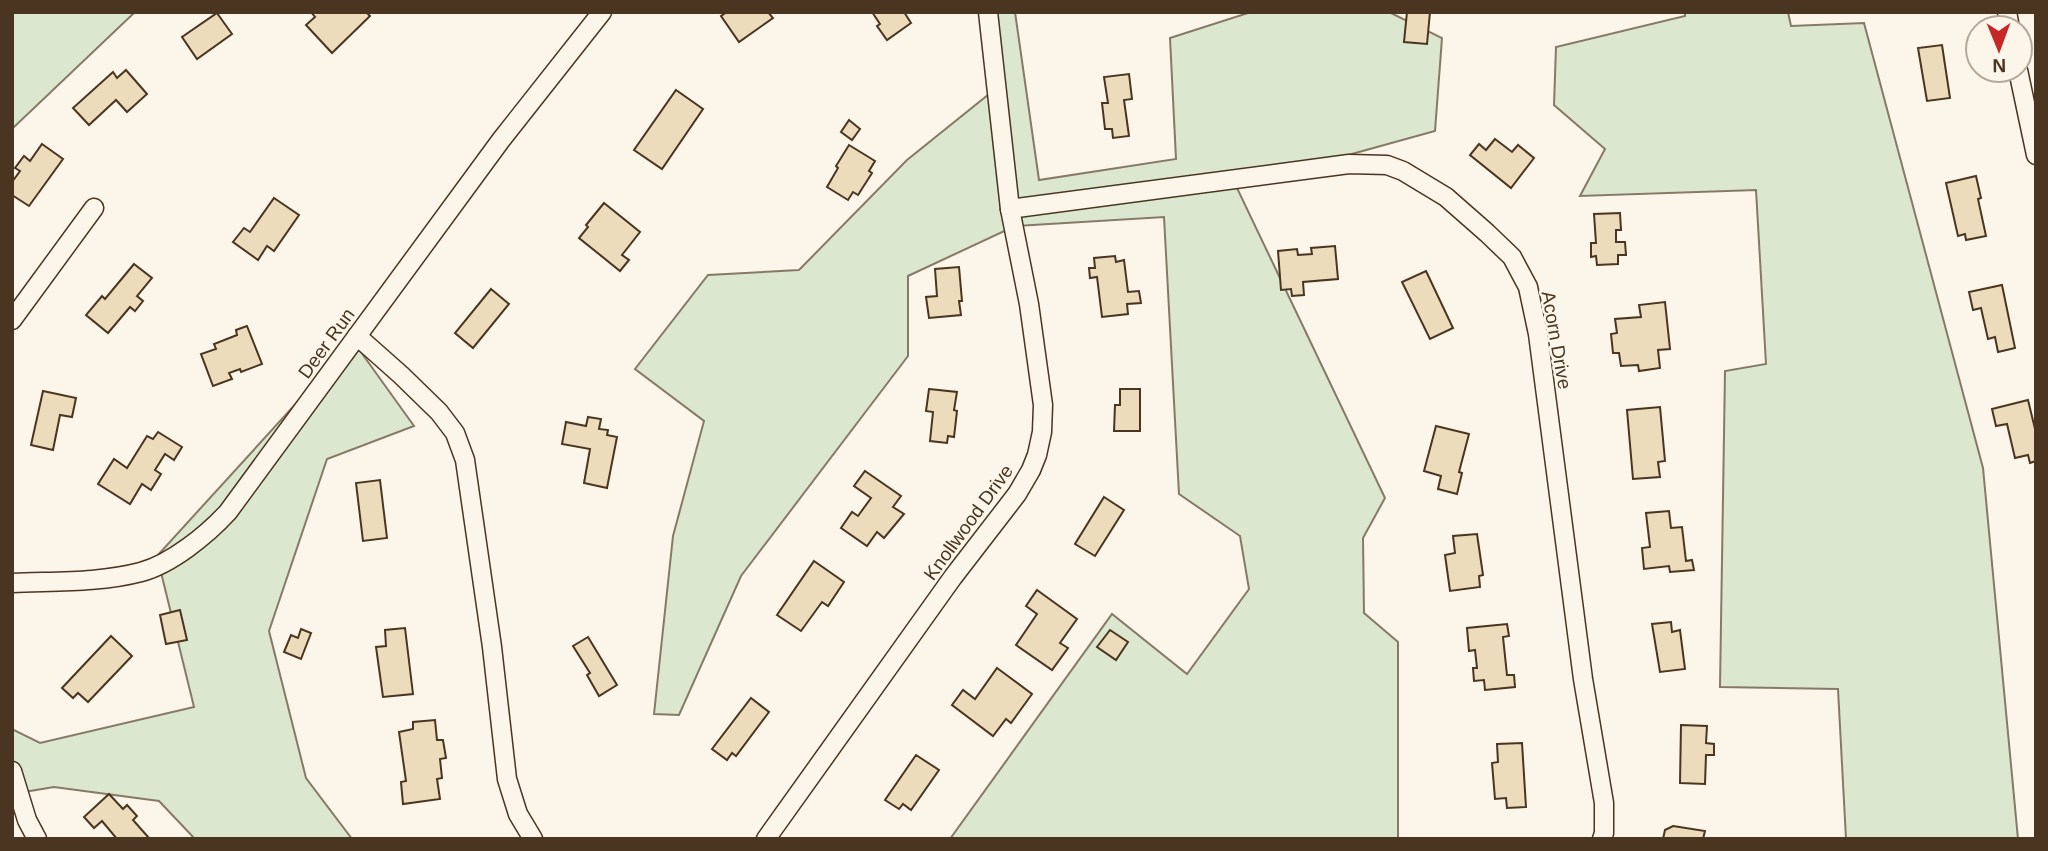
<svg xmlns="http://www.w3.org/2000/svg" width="2048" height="851" font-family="Helvetica,sans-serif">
<rect width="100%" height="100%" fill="#fbf6e9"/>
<!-- green -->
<g fill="#dce7d0" stroke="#887966" stroke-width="2">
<path d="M12 12H135L12 129Z"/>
<path d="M992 12H1015L1039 180 1176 159 1170 38 1251 12H1389L1442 38 1435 131 1236 186 1385 498 1363 538 1364 613 1398 642V839H950L1112 614 1187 674 1249 589 1240 536 1179 494 1164 217 1015 226 908 276V356L741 576 679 715 654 714 673 536 704 421 635 369 708 275 799 270 907 160 999 86Z"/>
<path d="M1685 12H1788L1791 26 1864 23 1983 468 2018 839H1846L1838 689 1720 687 1725 371 1766 364 1756 190 1580 196 1605 149 1554 105 1556 47 1685 16Z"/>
<path d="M353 341 414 426 327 459 269 631 306 778 352 839H195L159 801 54 787 12 794V729L40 743 194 707 157 556Z"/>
</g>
<!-- building -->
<g fill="#ecdcbc" stroke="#4a3520" stroke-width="2">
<path d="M311 12H366L370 16 332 53 306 25 315 17Z"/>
<path d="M727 12H768L773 18 739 42 721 16Z"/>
<path d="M872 12H904L911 23 887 40 877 26 880 24Z"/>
<path d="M1407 12H1430L1427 44 1404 42Z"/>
<path d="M217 13 232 34 197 59 182 37Z"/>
<path d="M1942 45 1950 98 1927 101 1918 48Z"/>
<path d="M126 70 147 94 127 112 116 100 89 125 73 108 113 72 117 78Z"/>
<path d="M1129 74 1132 99 1124 100 1129 136 1113 138 1112 129H1105L1102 103H1108L1104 77Z"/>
<path d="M676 90 703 109 662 169 634 150Z"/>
<path d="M849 120 860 129 852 140 841 132Z"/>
<path d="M1495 139 1512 152 1518 145 1534 158 1511 188 1470 155 1479 144 1486 150Z"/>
<path d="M42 144 63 159 29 206 12 195V182L20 171 15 168 24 156 30 161Z"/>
<path d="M849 145 875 161 869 171 872 173 858 195 853 192 848 200 827 187 838 168 836 166Z"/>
<path d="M1976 176 1981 198 1978 199 1986 236 1966 240 1965 234 1958 236 1946 183Z"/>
<path d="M274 198 299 215 274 251 267 246 258 260 233 242 244 228 250 232Z"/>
<path d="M604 203 640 232 622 255 629 260 620 271 579 238 588 227 586 225Z"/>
<path d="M1620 213 1621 230H1616V242H1625L1626 255H1618V264L1597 265 1596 256 1591 257V243H1596L1594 214Z"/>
<path d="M1335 246 1338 279 1303 282 1304 295 1292 296 1291 289 1281 290 1278 251 1297 249 1298 255 1312 254 1311 248Z"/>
<path d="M1115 256 1116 262 1124 260 1128 292 1139 291 1141 303 1127 304 1128 314 1102 317 1097 277 1090 278 1089 268H1095L1094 258Z"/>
<path d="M134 264 152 278 137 296 143 301 135 311 130 307 108 333 86 315 102 296 105 299Z"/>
<path d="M959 267 962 301H959L961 315 929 318 926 297 937 296 935 269Z"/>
<path d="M1426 271 1453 328 1430 339 1402 282Z"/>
<path d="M2002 285 2015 348 1998 352 1995 337 1988 339 1981 308 1973 310 1969 292Z"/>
<path d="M491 289 509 304 473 348 455 333Z"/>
<path d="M1665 302 1670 349 1658 350 1660 368 1639 371 1638 365 1621 366 1619 353H1613L1611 334 1617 333 1615 319 1641 317 1639 305Z"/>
<path d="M247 326 262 364 241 372 240 369 229 373 232 379 213 386 201 354 216 349 214 344 237 335 236 330Z"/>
<path d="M929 389 957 392 954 410 957 411 954 437 948 436 947 443 930 441 933 412 926 411Z"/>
<path d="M1120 389H1140V431H1114L1115 405H1120Z"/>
<path d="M43 391 76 398 72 417 60 415 53 450 31 445Z"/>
<path d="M2028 400 2036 433V461L2030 463 2028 455 2015 458 2007 424 1996 426 1992 409Z"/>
<path d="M1660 407 1665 461 1658 462 1660 477 1633 479 1627 410Z"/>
<path d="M588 417 601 419 599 429 608 430 607 435 617 437 607 488 584 483 590 449 562 444 566 422 586 426Z"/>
<path d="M1436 426 1469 434 1459 472 1462 473 1457 494 1438 489 1441 476 1424 471Z"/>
<path d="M158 432 182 447 174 460 165 454 155 470 161 474 151 490 142 484 130 504 98 484 114 459 127 468 147 436 153 439Z"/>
<path d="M865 471 901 496 893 507 904 514 884 538 877 532 867 546 841 528 852 512 858 516 871 498 854 486Z"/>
<path d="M380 480 387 538 363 541 356 483Z"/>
<path d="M1104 497 1124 510 1095 556 1075 544Z"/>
<path d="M1669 511 1671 528 1682 527 1686 561 1692 560 1694 570 1670 572 1669 566 1644 569 1642 548 1650 547 1646 513Z"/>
<path d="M1477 534 1483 575 1479 576 1480 587 1450 591 1445 555 1455 553 1453 536Z"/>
<path d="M814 561 844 582 828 606 822 602 801 631 777 615Z"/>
<path d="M1037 590 1077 619 1060 643 1068 648 1052 670 1016 645 1037 614 1026 606Z"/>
<path d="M180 610 187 640 166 644 160 615Z"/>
<path d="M1671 622 1672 632 1680 630 1685 669 1660 672 1652 624Z"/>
<path d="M1507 624 1509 636 1503 637 1507 675H1514L1515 687 1485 690 1484 680 1474 681 1473 668H1477L1475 650 1469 651 1467 628Z"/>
<path d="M405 628 413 694 383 697 376 647 386 646 385 630Z"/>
<path d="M301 629 311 633 301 659 284 652 291 635 298 638Z"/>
<path d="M1110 630 1128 642 1116 660 1097 647Z"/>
<path d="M111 636 132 656 88 702 78 693 73 698 62 688Z"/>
<path d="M588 637 617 685 599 696 587 675 590 673 573 646Z"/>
<path d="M997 668 1032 694 1011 723 1006 719 993 736 952 705 963 690 975 699Z"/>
<path d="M751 698 769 712 736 756 732 753 727 760 712 749Z"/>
<path d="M435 720 437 740H443L446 758 440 759 442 778 437 779 440 799 403 804 401 782 406 781 399 732 413 729V722Z"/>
<path d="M1681 725 1707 726 1706 743 1714 744V755H1706L1705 784 1680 783Z"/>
<path d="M1522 743 1526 807 1507 808 1506 798 1495 799 1492 763 1498 762 1497 744Z"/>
<path d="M916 755 939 770 911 810 903 804 899 809 885 800Z"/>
<path d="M109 794 123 809 127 805 137 816 133 820 149 838 148 839H117L102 821 94 828 84 817Z"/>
<path d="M1673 826 1705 831 1703 839H1663L1665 830Z"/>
</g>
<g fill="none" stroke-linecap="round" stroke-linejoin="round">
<!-- minor casing -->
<g stroke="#4a3520" stroke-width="21">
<g id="minor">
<path d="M2007 12 2010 28"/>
<path d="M2018 70 2036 155"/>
<path d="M1010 209 1349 164 1387 165 1403 171 1446 197 1487 233 1512 257 1528 287 1538 334 1583 679 1604 803V833L1602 839"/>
<path d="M12 320 94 208"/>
<path d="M357 336 401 375 439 412 455 433 465 460 492 647 507 779 518 814 533 839"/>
<path d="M12 583C55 581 99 583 141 572 171 564 207 535 228 512L501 140 602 12"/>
<path d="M12 771 27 820 37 839"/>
<path d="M766 839 953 577 1017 494 1031 470 1037 455 1042 432 1043 405 1029 304 1010 209 988 12"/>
</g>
</g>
<!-- minor -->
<use href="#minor" stroke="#fbf6e9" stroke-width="18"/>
</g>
<g text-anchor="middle" stroke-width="5" stroke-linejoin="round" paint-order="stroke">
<!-- street labels -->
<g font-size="19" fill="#4a3520" stroke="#fbf6e9">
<text transform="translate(1557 340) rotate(80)" y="7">Acorn Drive</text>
<text transform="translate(326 343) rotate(-54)" y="7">Deer Run</text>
<text transform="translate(968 522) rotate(-54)" y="7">Knollwood Drive</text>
</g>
</g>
<!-- border -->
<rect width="2048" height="851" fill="none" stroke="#4a3520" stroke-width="28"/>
<!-- north arrow -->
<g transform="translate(1999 49) rotate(179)"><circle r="33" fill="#fbf6e9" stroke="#b4a999" stroke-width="2"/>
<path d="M0-5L12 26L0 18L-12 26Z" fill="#c62828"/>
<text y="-10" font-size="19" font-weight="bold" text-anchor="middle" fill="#4a3520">N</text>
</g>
</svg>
